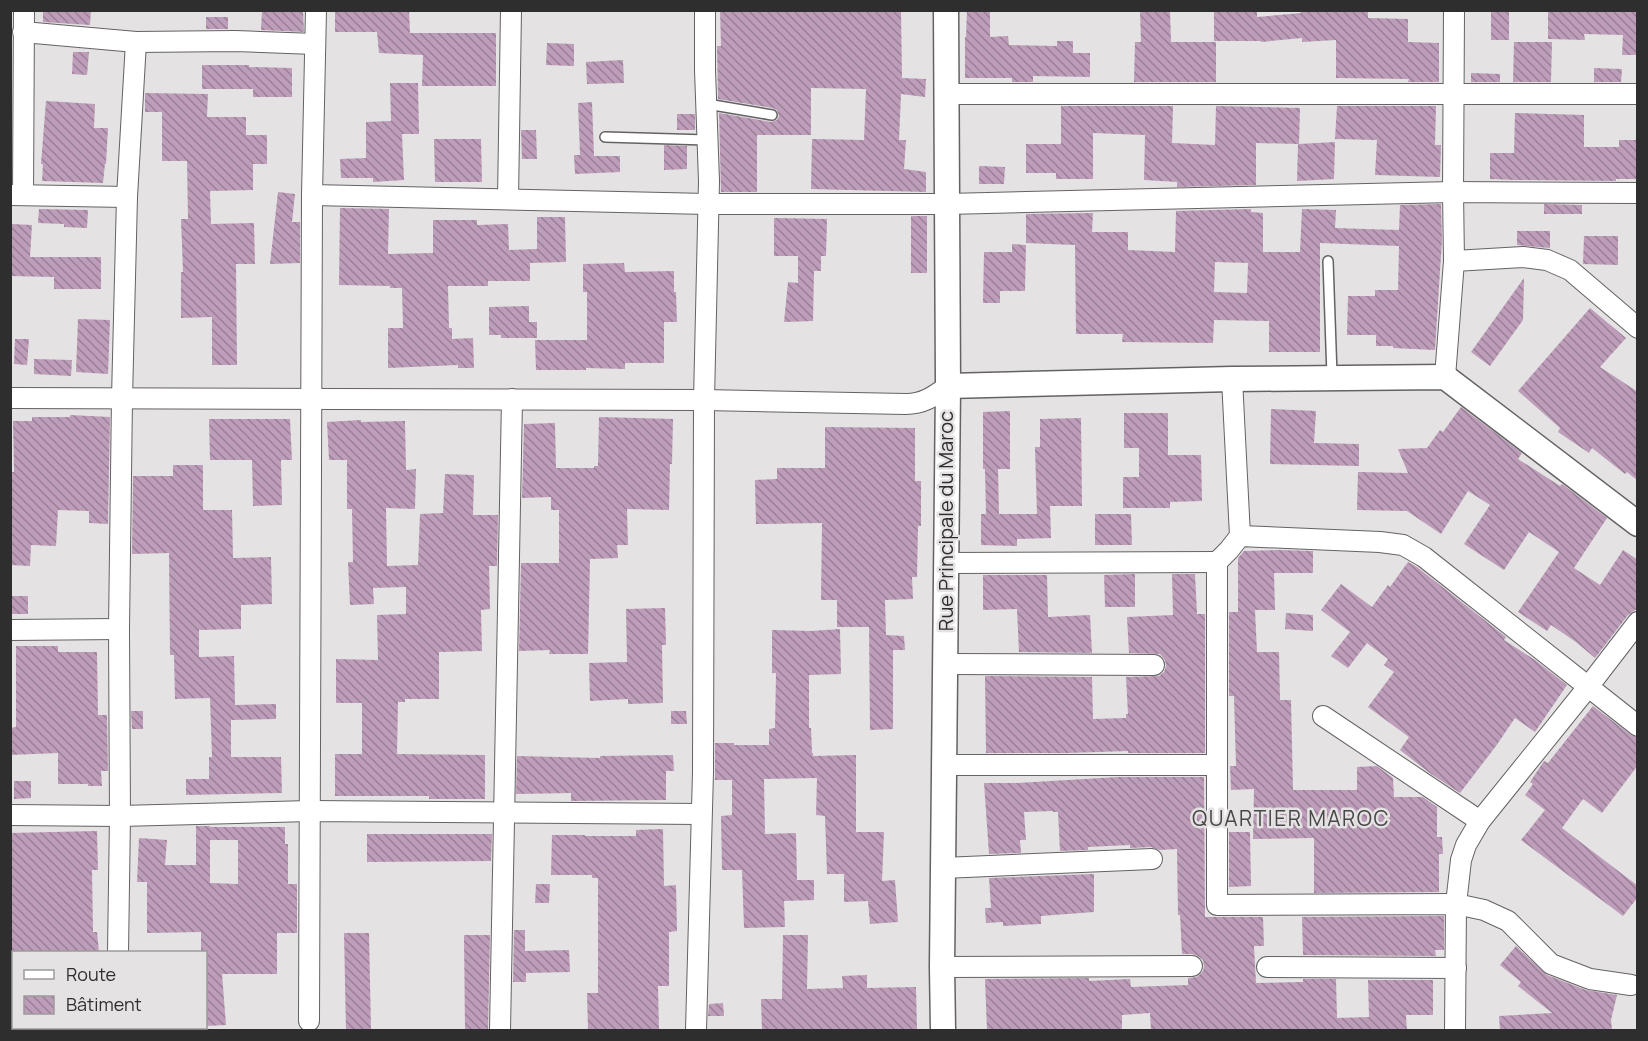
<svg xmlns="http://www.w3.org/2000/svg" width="1648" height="1041" font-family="Manrope,sans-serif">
<defs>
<pattern id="building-back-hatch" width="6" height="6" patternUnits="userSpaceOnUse" patternTransform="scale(1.5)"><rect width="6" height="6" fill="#bd9db9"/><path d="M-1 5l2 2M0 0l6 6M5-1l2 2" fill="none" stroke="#9a8097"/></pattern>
</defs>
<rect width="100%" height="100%" fill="#e5e2e3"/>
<!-- building -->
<g fill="url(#building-back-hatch)" fill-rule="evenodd">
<path d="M43 10H91L90 25 43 22Z"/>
<path d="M262 10H303L304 32 261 30Z"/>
<path d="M335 10H409L410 33H496V86H422L423 55 379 53 377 32H335Z"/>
<path d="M720 10H901L902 78 926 79 925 97 901 94 899 140H906L904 169 926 172V192L811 189 812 139 864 140 866 89 811 88V135H757V192H721L719 113 771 122 777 120 779 116 777 110 773 108 718 99 717 46H721Z"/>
<path d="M967 10H990V37L1008 36 1009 45 1057 46V41H1073V53H1090V77L1033 76V82H1012V78H965V37H966Z"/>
<path d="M1214 10H1257V17L1301 13 1300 10H1368V18L1408 19V42L1439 43V82H1408L1409 79 1336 78V40L1302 42V38L1261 42V41H1214Z"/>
<rect x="1491" y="10" width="18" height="30"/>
<path d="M1548 10H1638V55H1622L1623 35 1584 34 1585 40 1548 39Z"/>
<path d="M1140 11H1170L1171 42H1216V82H1134L1135 42H1141Z"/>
<rect x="206" y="17" width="22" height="12"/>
<path d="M1514 42H1552L1551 82H1513Z"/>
<path d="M547 43 574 44V66L546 65Z"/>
<path d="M73 52H89L87 75 72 74Z"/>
<path d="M623 60 624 83 587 84 586 62Z"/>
<path d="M202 65H249V67L292 68V97H253V89H202Z"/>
<path d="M1594 68 1622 69 1621 82H1594Z"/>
<path d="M1471 73 1500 74V82H1471Z"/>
<path d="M390 83H418L419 134H402L404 180 373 182V178H341L340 159 366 158V122L391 121Z"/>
<path d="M145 93 208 94 207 117H246V135H267V164H253V190L210 191 211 224 254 223 255 264H236L237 365H212V317L181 318V272H183L181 219H188L187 161H162V112H145Z"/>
<path d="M46 101 95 104 94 128H108L106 164H105L103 183 42 181 43 164H41Z"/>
<path d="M592 102 594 156H620V172L575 174 574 155H580L578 103Z"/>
<path d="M1061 106H1173L1172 143 1215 145 1216 106 1300 108 1299 144 1335 142 1334 179 1297 181 1298 144 1256 143V185L1177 187V182L1144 180 1145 135 1093 133V179H1056V173H1026V144H1061Z"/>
<path d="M1337 106H1436L1435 145H1441L1440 177 1375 175 1377 140 1335 139Z"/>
<path d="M1515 113 1584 115V147H1619V140H1638V179H1616V181L1515 180 1490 179V153H1514Z"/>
<rect x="677" y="114" width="18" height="16"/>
<path d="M521 130H536L537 159H522Z"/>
<path d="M434 139H481L482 182H435Z"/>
<path d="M664 145 687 146V169L664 170Z"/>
<path d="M979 166 1005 167 1004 184H979Z"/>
<path d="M278 192 295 194 292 222H300V263L270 264Z"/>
<path d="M1441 204 1442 240 1435 350 1393 348V346H1376V335H1347L1348 296H1375V290H1398L1399 246 1320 243V352H1269V321L1214 320 1213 343 1122 342 1123 334H1076L1075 245 1026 243V214L1093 213 1092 232H1128V250L1175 252 1176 211 1251 209V212L1263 213V252H1300L1302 209 1336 210 1335 228 1399 230 1400 205ZM1215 262 1248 263 1247 293 1214 292Z"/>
<path d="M1544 204 1582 205V214H1544Z"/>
<path d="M340 208 389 209 388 254 433 253V220H477V225L508 224 509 250 537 249V217H565L566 262 530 263V281H488V286H448L449 328H452V339L473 338 474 368H458V365L388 368V328H403L402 288H390V286L339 285Z"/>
<path d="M39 209 88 210 87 228 64 227V224L38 223Z"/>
<rect x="911" y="216" width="16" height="57"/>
<path d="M774 218 827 219 826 256H821V271H814L813 321 784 322 788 282 798 283V256H774Z"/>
<path d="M12 224 32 225 30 257H101V289H54V277L10 276Z"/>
<path d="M1517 231H1550V248L1517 245Z"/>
<path d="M1584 236H1618V265L1583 264Z"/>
<path d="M1012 244 1026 245 1025 291H1000V303H983L984 252H1012Z"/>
<path d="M624 263 625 272 674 271V292H676L677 322H664V363H625V369L586 368V370H536L535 340H587V292H583V264Z"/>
<path d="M1524 278 1523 320 1490 366 1471 352Z"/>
<path d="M529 306V322H537V338H501V335H489V307Z"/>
<path d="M1590 308 1626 338 1600 367 1638 392V481L1627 472 1625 474 1592 448 1589 453 1558 432 1560 428 1518 391Z"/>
<path d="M78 319 110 320 108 374 76 372Z"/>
<path d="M15 339H29L27 365 14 364Z"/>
<path d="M34 359 72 360 71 376 34 374Z"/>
<path d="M1461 407 1522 453 1518 459 1560 486 1562 484 1607 518 1574 568 1600 585 1623 550 1638 560V608L1628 615 1595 658 1576 642 1551 625 1547 631 1518 612 1559 552 1529 532 1504 570 1464 544 1490 505 1468 491 1441 534 1407 511 1357 510 1358 472 1408 473 1398 449 1427 448 1440 430 1443 432Z"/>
<path d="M1271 409 1316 411 1314 443 1359 444V466L1270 464Z"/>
<path d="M1010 411V469H998L999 514H1037L1035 447H1040V419L1081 418 1082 506H1050L1051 538 1017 539V546L981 545V514H986L985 469H983V412Z"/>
<path d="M1124 413H1168V455H1201L1202 501 1170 502V508H1123V477H1139V448H1124Z"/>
<path d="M70 415 110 417 108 524 89 523V511L58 510 56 546 31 545 30 566 10 565V472H14L13 421H32V417H70Z"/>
<path d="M599 417 673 419 672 464H670L669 510 627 509 628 545H617L618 558 590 559 588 654H549L550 650 519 651 521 563H559V510H551V497L522 498 524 424 555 423 556 468H594V466H598Z"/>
<path d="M209 419H290L292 460H281L282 505 253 506 252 460H210Z"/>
<path d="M361 420V422L405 421 406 470 416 469 415 509 386 508 387 566 418 565 420 514 443 513 445 474 474 475 473 515H498L497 566H489L490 609 481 610 482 651 439 652V699H405V702H398L397 754 485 755V799H429V796H335V754H362V703H336V659L378 660 377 615 406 614V587L373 588 374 604 350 605 348 562H353L352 509H347V460H329L327 422Z"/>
<path d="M825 427 915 428V481H921V526H918L917 577H912L913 599 885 600 886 635 904 636 905 650H893V729L870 730 869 627H837V600H821L822 523 756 524 755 480 777 479V468H825Z"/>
<path d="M173 465H203V510H232L233 558 271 557 272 604 241 605V629L199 630V657L234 656 235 705 276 704V719L231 720V757H281L282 793 186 795V779H209V757H212L210 698 175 699 174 655H170L169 553 132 554 133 476H173Z"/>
<path d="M1095 514H1131L1132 545H1095Z"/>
<path d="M1278 550 1313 551V573H1274L1275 610H1255L1257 652H1279L1280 700H1291L1293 790H1357V767L1377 766 1393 778 1394 797H1423L1437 807V837H1442L1443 854H1439V892L1314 893V838L1253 839 1254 789 1231 790 1230 766H1236L1234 696H1229V612H1238V558L1244 551Z"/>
<path d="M1408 562 1417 567 1506 637 1504 640 1535 660 1567 685 1535 732 1515 718 1496 746 1460 793 1431 774 1400 750 1409 737 1368 707 1394 672 1384 665 1388 659 1367 643 1348 668 1331 656 1350 632 1321 610 1341 584 1372 607 1388 585 1390 587Z"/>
<path d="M1135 574V607H1105L1104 575Z"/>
<path d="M1172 574H1195L1197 614H1205V753H1128V751L1067 753H986L985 676 1092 677 1093 719 1126 718V714H1128L1126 677 1159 676 1164 672 1166 666 1165 660 1160 654 1129 653 1127 617 1173 615Z"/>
<path d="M983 575H1047L1048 617 1090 615 1092 653 1019 652 1017 609 983 610Z"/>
<rect x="10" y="596" width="18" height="18"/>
<path d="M665 608 666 645H662L663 703 628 704V699L590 701 589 663 627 662 626 609Z"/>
<path d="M1286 613 1313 615V631L1285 629Z"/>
<path d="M840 629 841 674 809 675V728H811L812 753H813V756L856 755V832H884L882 881 895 880 898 922 870 924 868 901 844 902V874H827L825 816 816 815 817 778 764 779 765 834 796 833 797 880H814V900L784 901 785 927 744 928 742 870H722L721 816 732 815V780H715V743H734V745H769V729L775 728 776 673H772V630L811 631Z"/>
<path d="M16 646H58V652H97L98 715H107L108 771H101L102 786H88V784H58V753L10 755V728L16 727Z"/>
<path d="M1593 706 1631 735 1638 738V765L1602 813 1583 799 1562 828 1638 886V897L1623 916 1521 840 1545 810 1525 795 1533 784 1530 782 1544 761 1548 763Z"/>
<path d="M131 711H143V729H132Z"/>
<path d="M671 711H686L687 724H671Z"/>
<path d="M673 755 674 771H666V800L571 801V793L516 794 517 756 600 758V756Z"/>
<path d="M1119 777H1204L1205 917H1263L1264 946H1254L1256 983 1303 982V979H1336L1337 1018 1369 1017 1368 980H1433V1015H1406L1407 1030H1151L1150 1013 1122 1015V1030H987L985 979 1089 978V981L1130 979 1131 987 1188 985V978L1197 977 1203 971 1204 967 1203 960 1198 956 1192 954H1182L1180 915H1178L1177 849 1159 850 1151 847 1130 848V845L1088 847V850L1060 851 1058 812H1053V811L1024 812 1026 840H1020L1021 853 989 854 984 783H1017Z"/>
<path d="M14 781H31V798L14 799Z"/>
<path d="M196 826H210V827H285V844H288V884H297V933H277V974H222L226 1025 206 1026V952H201V932L147 933V882H137L139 838 167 840 165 865H196ZM210 840H238V884L210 883Z"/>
<path d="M663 829 664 886 676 885 677 931 669 932V986H658L659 1030H588L587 993H598V878H592V875H551L552 835H585V836H636V830Z"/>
<path d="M97 831 98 870H92L93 932H97L99 952H10V833Z"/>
<path d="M1229 832H1250L1251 886 1229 887Z"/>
<path d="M367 834H492L491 861 367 862Z"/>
<path d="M1094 874V912L1041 916V924L1003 926V922L986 923 985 908H991L989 878Z"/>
<path d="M536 884H550L549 903H535Z"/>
<path d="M1444 916V950H1435L1436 956 1303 955 1302 917Z"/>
<path d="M514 930H525V951L569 950 570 972 526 973V982H513Z"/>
<path d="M344 933H369L371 1030H346Z"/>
<path d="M464 935H490L488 1030H465Z"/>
<path d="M783 935H808L807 989 843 988 842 976 867 975V988L916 987 917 1030H827V1029L762 1030 761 999H782Z"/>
<path d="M1516 946 1547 975 1586 990 1617 995 1611 1020 1612 1030H1500L1499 1016 1552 1013 1518 986 1521 982 1500 965Z"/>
<path d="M723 1003 724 1016H708L709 1004Z"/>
</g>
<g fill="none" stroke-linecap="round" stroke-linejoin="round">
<!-- service casing -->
<g stroke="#656263" stroke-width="12">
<g id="service">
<path d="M707 104 772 115"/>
<path d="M605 137 707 140"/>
<path d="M1328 261 1332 376"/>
</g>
</g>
<!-- minor casing -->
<g stroke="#656263" stroke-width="22">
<g id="minor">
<path d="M23 32 136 42 235 41 315 44"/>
<path d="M946 94H1638"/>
<path d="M10 195 127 197"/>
<path d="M23 195 24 10"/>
<path d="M312 195 708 204H947L1453 192 1638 193"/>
<path d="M508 199 511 10"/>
<path d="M1454 261 1523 257 1547 260 1570 270 1638 328"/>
<path d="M1445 377 1454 261 1453 192 1454 10"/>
<path d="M1232 379 1240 536"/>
<path d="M10 398 704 400 906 404C924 404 934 396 948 386"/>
<path d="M946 563 1217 562"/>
<path d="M10 630 119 629"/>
<path d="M945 664 1154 665"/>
<path d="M1323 716 1480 821"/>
<path d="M944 765H1217"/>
<path d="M10 815 120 816 310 811 701 814"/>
<path d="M943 868 1152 859"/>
<path d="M118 952 120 816 119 629 122 398 127 197 136 42"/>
<path d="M942 967 1192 966"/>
<path d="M1267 967 1456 968"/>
<path d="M1631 985 1590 979 1551 964 1508 921 1484 910 1456 904 1217 905V562L1229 550 1240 536 1380 542 1403 545 1424 557 1638 726"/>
<path d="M309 1021 312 195 316 10"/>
<path d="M116 1030V1028"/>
<path d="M500 1030 512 399"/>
<path d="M696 1030 703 772 704 400 709 181 705 70V10"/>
<path d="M1455 1030 1456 904 1461 860 1466 845 1480 821 1588 687 1638 622"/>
</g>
</g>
<!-- tertiary casing -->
<g stroke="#656263" stroke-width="27">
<g id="tertiary">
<path d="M948 386 1232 379 1445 377 1638 524"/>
<path d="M943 1030 942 967 948 386 946 10"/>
</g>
</g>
<!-- service -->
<use href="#service" stroke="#fff" stroke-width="9"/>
<!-- minor -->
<use href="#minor" stroke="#fff" stroke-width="20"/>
<!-- tertiary -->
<use href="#tertiary" stroke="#fff" stroke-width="24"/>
</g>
<g text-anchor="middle" stroke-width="5" stroke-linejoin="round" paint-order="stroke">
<!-- street labels -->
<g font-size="20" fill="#2f2e2e" stroke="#e5e2e3">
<text transform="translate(946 521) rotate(-90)" y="7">Rue Principale du Maroc</text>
</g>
<!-- neighbourhood labels -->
<g font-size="21" letter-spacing="1.5" fill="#4a4748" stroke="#e5e2e3">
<text x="1291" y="826">QUARTIER MAROC</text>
</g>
</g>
<!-- border -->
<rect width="1648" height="1041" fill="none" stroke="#2f2e2e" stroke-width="24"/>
<!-- legend -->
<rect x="12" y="951" width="195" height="78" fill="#e5e2e3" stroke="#9c9a9b" stroke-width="1.5"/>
<rect x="24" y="970" width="30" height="9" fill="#ffffff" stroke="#9c9a9b" stroke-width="1.5"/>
<text x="66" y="981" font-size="18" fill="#2f2e2e">Route</text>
<rect x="24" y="996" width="30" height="18" fill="url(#building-back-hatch)" stroke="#9c9a9b" stroke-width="1.5"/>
<text x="66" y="1011" font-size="18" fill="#2f2e2e">Bâtiment</text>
</svg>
